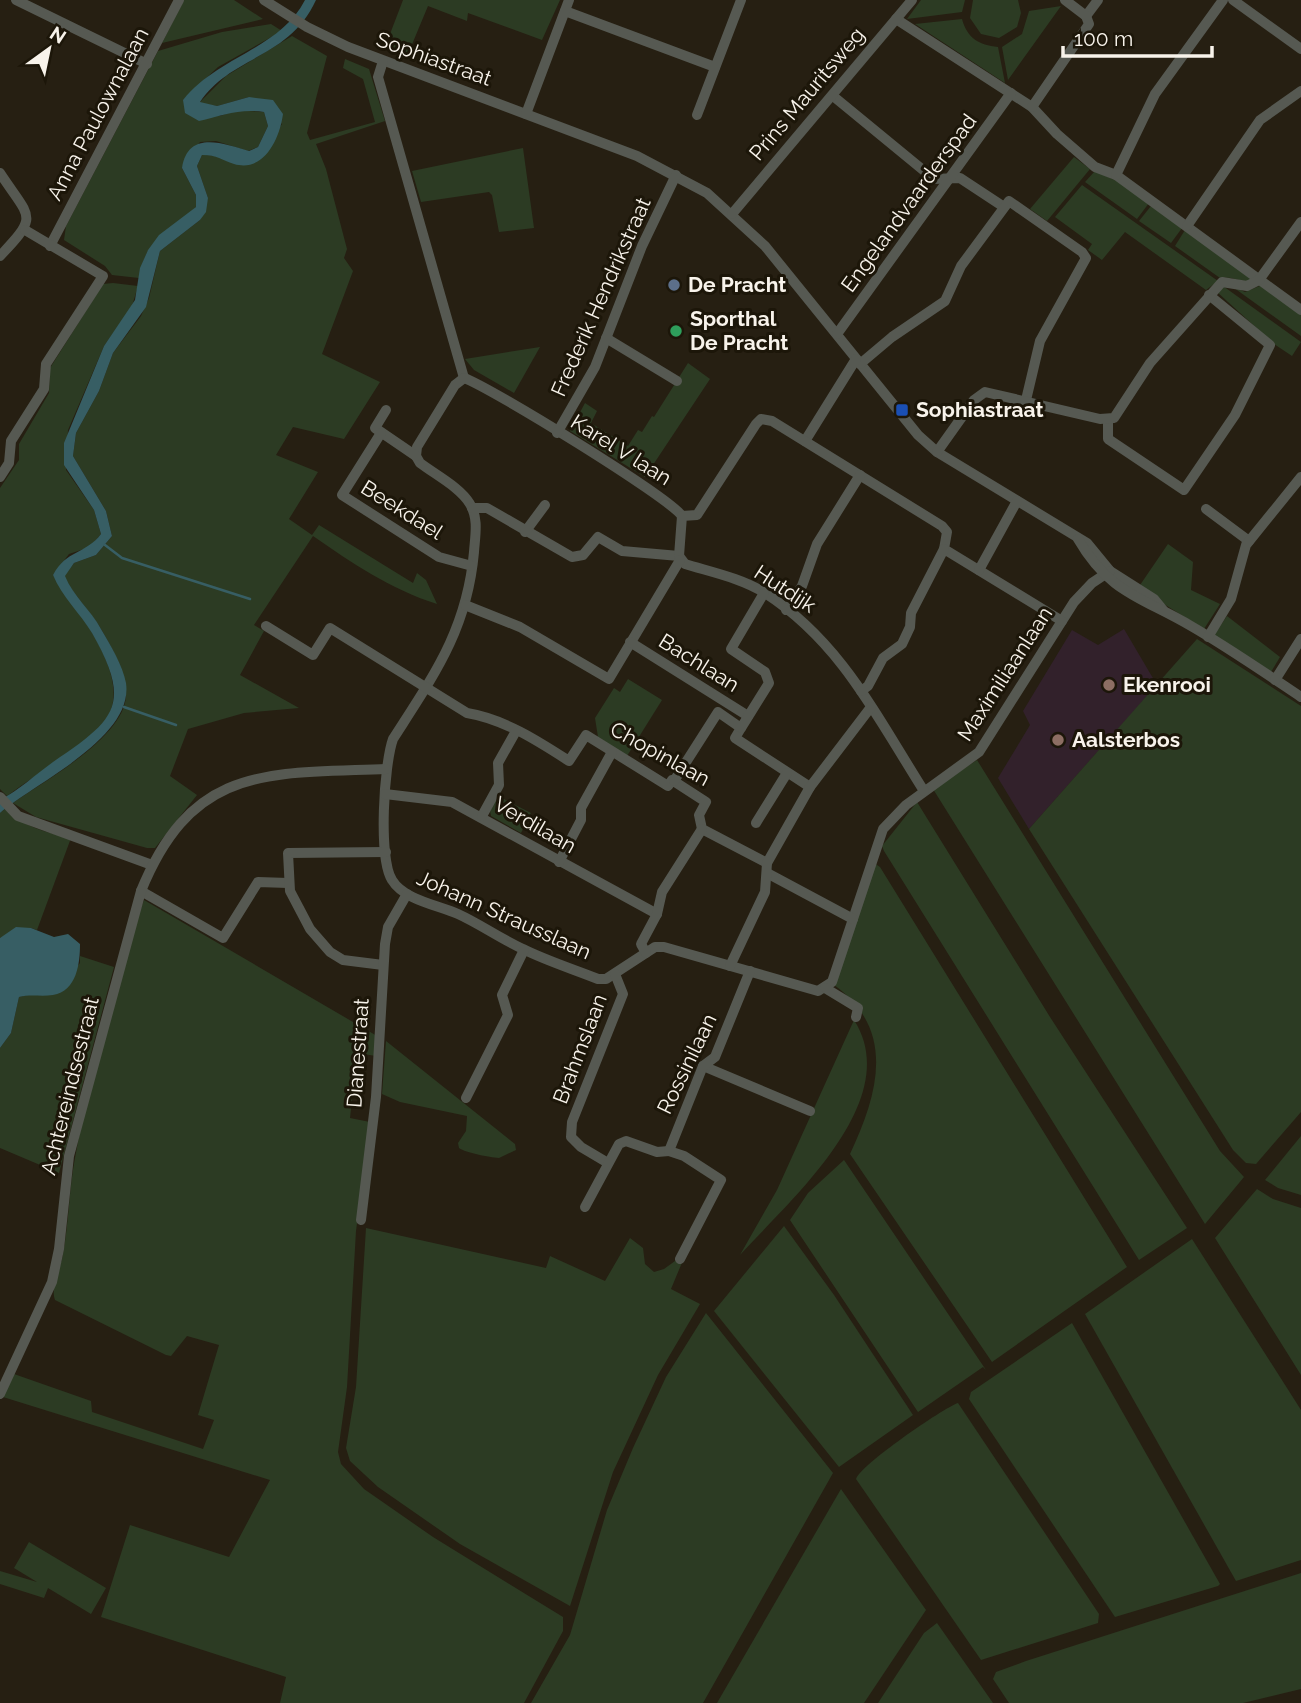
<svg xmlns="http://www.w3.org/2000/svg" width="1301" height="1703" font-family="Raleway,sans-serif">
<rect width="100%" height="100%" fill="#261f12"/>
<!-- education -->
<path fill="#32212b" d="M1124 629 1157 685 1029 829 998 778 1030 725 1023 711 1072 630 1098 645Z"/>
<!-- green -->
<g fill="#2c3b23">
<path d="M184 0H234L263 19 162 43Z"/>
<path d="M403 0H560L542 40 468 13 467 21 428 6 408 54 385 47Z"/>
<path d="M921 0H965L962 12 907 19Z"/>
<path d="M973 0H1018L1021 13 1017 27 999 38 981 34 970 18Z"/>
<path d="M1061 6 1008 80 1002 47 1022 34 1029 11Z"/>
<path d="M962 19C967 38 979 45 998 47L1005 83 915 24Z"/>
<path d="M271 24 282 31 218 67 183 100 220 116 238 110 264 112 268 126 258 147 248 151 216 141 200 142 182 168 196 195V207C171 236 147 232 139 278L112 275 105 266 64 240 66 226 158 51 222 32Z"/>
<path d="M292 36 327 56 307 133 310 140 375 122 363 79 343 68 345 59 369 69 385 121 316 144 326 169 347 249 344 258 353 271 322 354 380 382 344 439 293 427 276 455 318 472 289 519 312 535 319 525 413 583 417 573 426 580 437 604C390 589 352 563 313 536L254 625 264 631 240 675 299 708 244 713 188 729 170 776 197 795 155 848H147L36 817 13 803C44 781 127 736 126 694 126 672 112 648 101 629 90 610 73 595 64 576L74 563 96 555 112 536 106 511 73 456 76 433 99 391 113 353 141 316 149 298 160 251 200 220 208 198 197 166 202 155C224 154 230 166 253 162L282 124 249 97 217 106 199 103 226 76Z"/>
<path d="M523 148 534 228 499 232 492 195 489 192 421 202 412 171Z"/>
<path d="M1074 157 1090 169 1047 221 1030 209Z"/>
<path d="M1095 171 1119 182 1149 203 1137 219 1085 182Z"/>
<path d="M1082 185 1218 281 1206 290 1125 232 1102 260 1088 250 1092 244 1055 217Z"/>
<path d="M1151 206 1182 228 1171 243 1139 221Z"/>
<path d="M1185 230 1254 280C1243 284 1232 275 1220 278L1175 246Z"/>
<path d="M113 283 138 286 132 306 104 346 68 430 66 470 94 510 101 534 90 547 69 554 53 575C79 614 143 687 98 730 72 755 36 774 7 796L0 789V488L19 460V444L49 393 50 368 103 284Z"/>
<path d="M1230 285 1245 292 1262 285 1301 314V336Z"/>
<path d="M1223 286 1301 342 1292 356 1274 344 1216 291Z"/>
<path d="M540 347 514 393 474 370 465 359Z"/>
<path d="M688 363 710 379 645 477 570 431 585 403 597 411 591 423 628 446 638 430 642 432 652 416 654 417Z"/>
<path d="M1168 544 1193 562 1191 590 1220 604 1204 629 1138 588Z"/>
<path d="M1227 616 1280 657 1271 672 1214 635Z"/>
<path d="M1197 639 1301 706V1112L1256 1164 1246 1163 1233 1150 1029 829Z"/>
<path d="M628 679 662 700 627 756 598 737 595 718 614 688 620 692Z"/>
<path d="M977 760 1220 1151 1244 1177 1205 1224 933 789Z"/>
<path d="M498 796 531 813 521 833 491 816 490 811Z"/>
<path d="M917 802 1050 1017 1187 1228 1139 1260 884 851 882 846Z"/>
<path d="M5 809C24 827 45 832 71 838L37 930 31 928 0 938V813Z"/>
<path d="M874 863 880 867 1127 1267 992 1362 850 1154C878 1094 897 1030 834 985Z"/>
<path d="M144 900 377 1036 376 1056 357 1053 350 1118 370 1122 356 1231 347 1387 338 1452 341 1464 364 1489 433 1537 563 1617V1631L524 1703H280L286 1677 101 1617 130 1525 229 1557 270 1480 3 1397 14 1374 91 1401 92 1412 203 1449 214 1420 198 1415 219 1345 187 1336 171 1356 166 1355 55 1300C50 1286 61 1268 63 1254 69 1222 69 1189 75 1158 90 1076 115 977 144 900Z"/>
<path d="M80 956 114 967 59 1173 0 1148V1048L11 1033 19 997 31 994 53 995 80 963Z"/>
<path d="M854 1020C906 1101 788 1202 740 1255L777 1190Z"/>
<path d="M386 1041 515 1144 516 1150 499 1158C489 1157 466 1153 459 1148L458 1143 466 1131 467 1116 400 1102 382 1094Z"/>
<path d="M1301 1136V1195L1278 1188 1265 1180Z"/>
<path d="M844 1160 986 1370 983 1367 918 1412 790 1220 808 1193Z"/>
<path d="M1257 1189 1273 1199 1301 1208V1375L1215 1238Z"/>
<path d="M784 1226 834 1295 913 1415 839 1467 714 1311Z"/>
<path d="M366 1228 546 1268 550 1256 605 1281 630 1238 643 1248 645 1264 654 1272 664 1269 686 1253 671 1289 700 1304 658 1375 613 1472 570 1606 460 1544 378 1487 350 1461 346 1448 356 1387Z"/>
<path d="M1192 1239 1301 1410V1560L1236 1581 1085 1314Z"/>
<path d="M706 1313 833 1473 703 1703H531L570 1635 607 1510 633 1448 666 1377Z"/>
<path d="M1072 1323 1220 1584 1218 1586 1115 1617 969 1399 971 1392Z"/>
<path d="M958 1403 1099 1614 1098 1623 981 1660 856 1479C859 1466 943 1408 958 1403Z"/>
<path d="M841 1489 926 1610 864 1703H717Z"/>
<path d="M29 1542 106 1588 91 1614 48 1588 44 1598 0 1584V1571L37 1582 14 1568Z"/>
<path d="M1301 1573V1689L1243 1703H1009L993 1679 996 1672 1026 1661Z"/>
<path d="M937 1623 993 1703H878L924 1633Z"/>
</g>
<!-- water -->
<g fill="#375e64">
<path d="M305 0H316C289 59 232 55 200 102L217 106 249 97 273 100 283 114C280 137 265 173 234 164 222 160 217 155 202 155L197 166 208 198 206 212 200 220 160 251 146 307 113 353 99 391 76 433 73 456 106 511 112 536 96 555 74 563 65 576C73 596 91 610 101 629 110 644 123 666 126 683 134 738 36 782 0 813V800C19 790 35 775 53 762 115 720 133 705 92 633 80 613 62 597 53 575 66 550 86 554 101 534L94 510 64 465V443L104 346 135 300 140 268 148 250 159 235 196 207V195L182 168C188 130 222 143 249 151L258 147 268 126 264 112C240 108 221 116 199 121L185 113 183 100C218 56 280 49 305 0Z"/>
<path d="M16 927 31 928 54 937 68 934 80 944C80 963 77 991 53 995 41 997 31 994 19 997L11 1033 0 1048V938Z"/>
</g>
<g fill="none" stroke-linecap="round" stroke-linejoin="round">
<!-- stream -->
<g stroke="#375e64" stroke-width="2.5">
<path d="M105 545 122 558 250 599"/>
<path d="M124 707 176 725"/>
</g>
<!-- minor -->
<g stroke="#565952" stroke-width="10">
<path d="M16 0 147 64"/>
<path d="M264 0 307 27 348 47 637 156 707 193 765 246 918 435 937 452 1087 543 1110 571 1154 599 1163 610"/>
<path d="M1233 0 1301 49"/>
<path d="M565 11 715 67"/>
<path d="M1086 16 1098 0"/>
<path d="M896 19 1032 107 1057 134 1095 167 1116 175 1301 310"/>
<path d="M383 61 378 77 464 378"/>
<path d="M833 96 934 179 960 178 1004 207"/>
<path d="M1032 107 1089 24 1086 16 1065 0"/>
<path d="M526 114 569 0"/>
<path d="M697 115 741 0"/>
<path d="M0 173C30 219 40 214 0 256"/>
<path d="M1116 175 1155 94 1223 0"/>
<path d="M732 214 912 0"/>
<path d="M1187 226 1260 120 1301 91"/>
<path d="M50 246 179 0"/>
<path d="M837 334 1011 93"/>
<path d="M606 338 677 381"/>
<path d="M860 364 892 337 945 301 961 266 1009 201 1082 252 1086 258 1040 341 1026 400"/>
<path d="M464 378 455 385 417 447 416 456 420 463C436 475 461 488 470 504 479 519 475 536 474 552 467 630 434 675 393 739 384 764 378 858 392 880 404 900 438 905 458 914 480 924 501 939 523 949 547 961 573 969 598 979H606L655 947H664L818 991 832 982 883 829 906 805 979 752 1074 602 1092 583 1110 571"/>
<path d="M464 378C490 387 669 497 682 516"/>
<path d="M386 410 375 428 416 456"/>
<path d="M1108 419V439L1184 490 1235 415 1270 345 1209 295"/>
<path d="M381 433 342 495 439 557 472 566"/>
<path d="M557 433 595 367 642 246 676 175"/>
<path d="M805 441 856 359"/>
<path d="M937 452 974 400 985 392 1100 419 1114 418 1150 363 1222 282 1247 286 1259 280 1301 222"/>
<path d="M0 477 9 463 11 441 44 389 46 364 103 276 25 230"/>
<path d="M472 508H487L572 557 583 555 598 537 622 551 679 556 685 564C711 572 741 578 765 593 841 642 877 717 924 791"/>
<path d="M1206 509 1249 541"/>
<path d="M525 532 545 505"/>
<path d="M1078 539C1110 594 1142 597 1191 626 1229 648 1265 673 1301 697"/>
<path d="M679 556 682 516 697 515 756 424 761 419 772 421 942 526 947 532 944 549 1062 621"/>
<path d="M979 570 1017 501"/>
<path d="M465 605 520 627 609 679 680 560"/>
<path d="M786 610 802 586 817 544 860 475"/>
<path d="M266 626 313 655 330 628 467 713C504 719 538 741 569 761L586 735 668 786 672 780 706 802 699 815 702 829 767 863"/>
<path d="M1208 637 1231 599 1246 545 1301 477"/>
<path d="M630 642 748 716"/>
<path d="M1275 680 1301 639"/>
<path d="M861 691 868 686 883 658 902 644 910 627 911 613 944 549"/>
<path d="M741 728 735 738 810 787"/>
<path d="M674 781 718 712 741 728 769 683 765 672 731 649 764 593"/>
<path d="M385 794 452 802 657 914"/>
<path d="M0 797 18 816 152 865"/>
<path d="M482 816 499 785 498 763 516 731"/>
<path d="M756 823 787 773"/>
<path d="M559 862 581 820V808L612 752"/>
<path d="M767 873 853 919"/>
<path d="M141 891 223 938 258 882 288 883"/>
<path d="M646 953 641 944 657 914 662 892 702 829"/>
<path d="M383 965 343 960 330 952 310 929 290 891 288 853 386 852"/>
<path d="M730 966 765 892 767 863 810 787 871 707"/>
<path d="M825 988 858 1008 856 1017"/>
<path d="M703 1066 810 1111"/>
<path d="M466 1098 508 1015 502 995 524 950"/>
<path d="M608 1163 581 1147 571 1137 572 1122 623 994 615 974"/>
<path d="M585 1207 619 1144 626 1141 657 1152 669 1151"/>
<path d="M361 1220 376 1097 385 944 388 927 407 894"/>
<path d="M680 1259 721 1180 684 1156 669 1151 703 1066 715 1057 750 971"/>
<path d="M0 1394 52 1282 59 1249 69 1156 141 891C193 764 267 774 386 769"/>
</g>
</g>
<!-- markers -->
<circle fill="#5c6f8a" stroke="#1c1609" stroke-width="2.5" cx="674" cy="285" r="7"/>
<circle fill="#2e9e5b" stroke="#1c1609" stroke-width="2.5" cx="676" cy="331" r="7"/>
<rect fill="#1a4fb4" stroke="#1c1609" stroke-width="2.5" x="895" y="403" width="14" height="14" rx="3.5"/>
<g fill="#8d6e63" stroke="#1c1609" stroke-width="2.5">
<circle cx="1109" cy="685" r="7"/>
<circle cx="1058" cy="740" r="7"/>
</g>
<g text-anchor="middle" stroke-width="6" stroke-linejoin="round" paint-order="stroke">
<!-- street labels -->
<g font-size="21" fill="#f8f3eb" stroke="#1c1609">
<text transform="translate(434 59) rotate(20)" y="7">Sophiastraat</text>
<text transform="translate(807 94) rotate(-50)" y="7">Prins Mauritsweg</text>
<text transform="translate(98 114) rotate(-62)" y="7">Anna Paulownalaan</text>
<text transform="translate(909 203) rotate(-54)" y="7">Engelandvaarderspad</text>
<text transform="translate(601 297) rotate(-66)" y="7">Frederik Hendrikstraat</text>
<text transform="translate(621 450) rotate(32)" y="7">Karel V laan</text>
<text transform="translate(402 510) rotate(32)" y="7">Beekdael</text>
<text transform="translate(785 589) rotate(33)" y="7">Hutdijk</text>
<text transform="translate(699 663) rotate(32)" y="7">Bachlaan</text>
<text transform="translate(1005 674) rotate(-57)" y="7">Maximiliaanlaan</text>
<text transform="translate(660 754) rotate(29)" y="7">Chopinlaan</text>
<text transform="translate(535 825) rotate(30)" y="7">Verdilaan</text>
<text transform="translate(504 915) rotate(24)" y="7">Johann Strausslaan</text>
<text transform="translate(580 1049) rotate(-69)" y="7">Brahmslaan</text>
<text transform="translate(358 1053) rotate(-86)" y="7">Dianestraat</text>
<text transform="translate(687 1064) rotate(-64)" y="7">Rossinilaan</text>
<text transform="translate(70 1086) rotate(-76)" y="7">Achtereindsestraat</text>
</g>
<!-- poi labels -->
<g font-size="21" font-weight="bold" fill="#f8f3eb" stroke="#1c1609" text-anchor="start">
<text x="688" y="292">De Pracht</text>
<text x="690" y="326">Sporthal<tspan x="690" dy="24">De Pracht</tspan></text>
<text x="916" y="417">Sophiastraat</text>
<text x="1123" y="692">Ekenrooi</text>
<text x="1072" y="747">Aalsterbos</text>
</g>
</g>
<!-- north arrow -->
<g transform="translate(49 49) rotate(33)" stroke="#1c1609" stroke-width="5" paint-order="stroke">
<path d="M0-5L12 26L0 18L-12 26Z" fill="#f8f3eb"/>
<text y="-10" font-size="19" font-weight="bold" text-anchor="middle" fill="#f8f3eb">N</text>
</g>
<!-- scale -->
<path d="M1063 46v10h149v-10" fill="none" stroke="#f8f3eb" stroke-width="3.5"/>
<text x="1074" y="46" font-size="21" fill="#f8f3eb" stroke="#1c1609" stroke-width="5" paint-order="stroke">100 m</text>
</svg>
